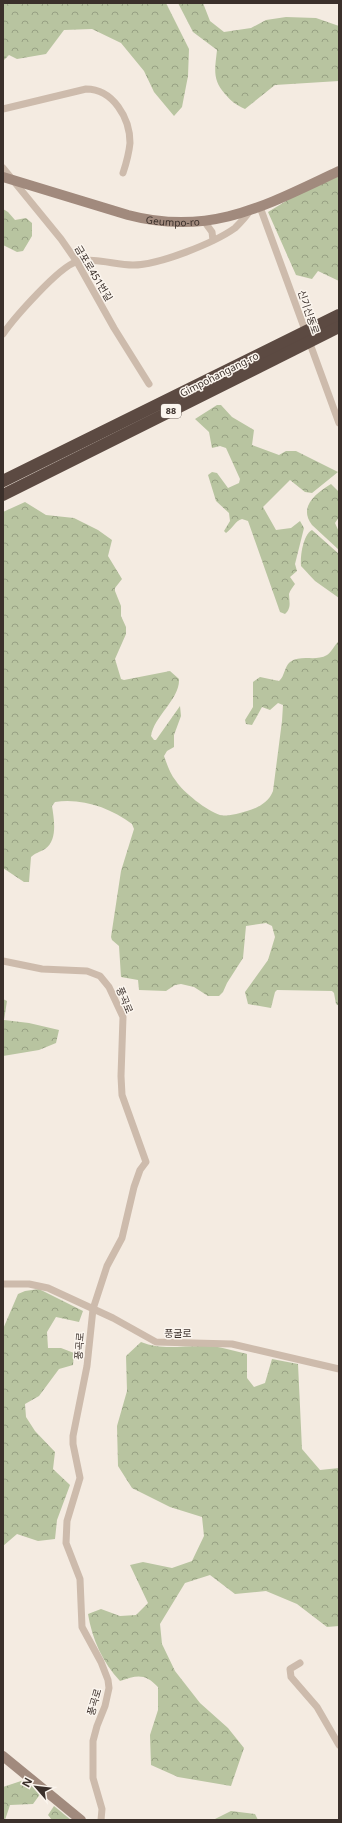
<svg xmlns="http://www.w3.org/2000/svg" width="342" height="1823" font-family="'Noto Sans','Noto Sans KR',sans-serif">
<defs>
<pattern id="forest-crowns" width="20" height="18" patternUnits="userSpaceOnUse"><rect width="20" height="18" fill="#b8c4a0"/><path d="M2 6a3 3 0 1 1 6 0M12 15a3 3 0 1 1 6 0" fill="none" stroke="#97a083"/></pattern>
</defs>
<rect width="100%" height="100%" fill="#f4ebe1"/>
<!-- forest -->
<g fill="url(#forest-crowns)">
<path d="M3 3H166L189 49 188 76 182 107 174 116 154 92 144 71 121 43 92 29 64 30 46 54 17 59 9 55 3 61Z"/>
<path d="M178 3H203L210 21 224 32 251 28 266 20 286 17 316 18 339 26V81L275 85 245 109C236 105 232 102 225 94 212 79 215 69 217 50L193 32Z"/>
<path d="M339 176V281L318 271 312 279 296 275 268 212 296 195Z"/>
<path d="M3 209 8 212 15 220 26 218 32 223V236L23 251 17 252 3 245Z"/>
<path d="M217 405H221L232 417 254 430 252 445 279 455 286 451H296L338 472 312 493 305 492 290 480 263 507 276 530 291 528 300 521 304 528 295 564 297 571 290 577 295 584C293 587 290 590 289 594 289 601 292 608 285 614L280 612 248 521 242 519C235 521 233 528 226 533L224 531 230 521 229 513 216 501 208 475 212 472 217 473 228 488 239 483 240 479 226 448 220 446 212 448 209 432 195 419Z"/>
<path d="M331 484 339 492V517L335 523 339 532V550L312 525C298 507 316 493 331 484Z"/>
<path d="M25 502 46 515 74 518 98 530 112 540 108 556 122 579 115 588V591L121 606V616L126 627V634L115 659 121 679 124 680 170 671 179 679C180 699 154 716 151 736L154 740H156L180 706 181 716 174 735V747L167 751 164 756C167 764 170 774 176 781 183 792 207 811 220 815 228 817 239 813 247 811 258 808 269 802 273 791L282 721 283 705 278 703 270 710 262 707 252 725 246 724 245 720 253 707V682L260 677 279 681C285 676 284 667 290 662 302 654 315 662 327 655 332 652 334 645 339 641V1006L336 1004 334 993 332 991 277 990 275 992 271 1008 248 1004 245 992 268 960 275 937 272 926 266 923 246 926 243 958 227 983 223 992 219 996H208L194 987 181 984 175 985 166 991 139 990 138 980 121 977 119 946 112 940 111 937 121 871 134 829 132 824C110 808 83 798 55 802L52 806C54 819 58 840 45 849 40 852 35 853 31 857L29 882H24L3 868V512Z"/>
<path d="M312 530 339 554V598L315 581 301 566C300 556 303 535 312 530Z"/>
<path d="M3 999 7 1001 4 1020 29 1023 59 1030 56 1043 39 1050 3 1056Z"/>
<path d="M39 1289 83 1311 79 1322 56 1317 47 1332 48 1348H61L74 1353 73 1365 59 1369 39 1396 25 1404 26 1417 35 1431 55 1452 53 1469 70 1485 57 1520 55 1539 38 1541 17 1534 3 1546V1329L18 1294 25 1291Z"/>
<path d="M141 1342C163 1351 184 1345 206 1346 220 1346 234 1351 247 1354V1378L254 1387 265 1383 272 1359 298 1364 302 1449 320 1470 339 1468V1626L327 1627 297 1604 266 1591 235 1594 210 1575 185 1583 160 1624 162 1644 175 1671 200 1703 228 1728 244 1748 231 1786 178 1777 151 1765 150 1735 158 1710V1687C145 1673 137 1675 120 1681 103 1663 92 1639 88 1614L101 1609 120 1616 136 1615 148 1603 130 1565 143 1562 172 1568 192 1561 204 1536 202 1517 170 1507 132 1488 118 1466 117 1426 127 1391 126 1356Z"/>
<path d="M24 1780 41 1793 33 1804 10 1805 5 1820H3V1787Z"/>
<path d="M54 1806 71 1820H52L48 1815Z"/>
<path d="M231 1811 255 1814 258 1820H213Z"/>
</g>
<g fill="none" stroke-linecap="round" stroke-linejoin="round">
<!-- street -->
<g stroke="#cdbbac" stroke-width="7">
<path d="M3 109 86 89C113 89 130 118 130 143 129 153 126 164 123 173"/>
<path d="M3 168 61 239 77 262 114 328 149 384"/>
<path d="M260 207 339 423"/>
<path d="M204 221 212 232 213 240"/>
<path d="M3 334C14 318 59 267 76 262 94 257 115 265 133 265 159 265 214 243 235 228 240 223 245 218 249 212"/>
<path d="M3 961 42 969 87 971 100 976 109 987 123 1017 121 1076 122 1095 146 1162 140 1170 134 1187 122 1238 107 1266 93 1309 87 1366 73 1436V1444L80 1478 67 1521 66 1543 80 1579 82 1627 101 1662 108 1680 109 1688 105 1706 97 1726 93 1741V1778L102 1809 101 1820"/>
<path d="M3 1284H29L48 1288 113 1318 156 1342 232 1344 339 1369"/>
<path d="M300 1663 290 1669 291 1677 317 1707 339 1745"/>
</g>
<!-- secondary -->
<g stroke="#a18a7d" stroke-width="10">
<path id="s1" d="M3 177 128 215C211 237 266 205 339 171"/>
<path d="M3 1756 81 1820"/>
</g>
<!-- highway -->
<g stroke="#5c4a42" stroke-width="12">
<path d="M3 481 339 315"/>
<path d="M3 495 339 327"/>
</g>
</g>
<g text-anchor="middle" stroke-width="3" stroke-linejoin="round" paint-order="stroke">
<!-- shield labels -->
<rect fill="#fbf5ee" stroke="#756b66" stroke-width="1" x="161" y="404" width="20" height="14" rx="3"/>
<g font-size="9" font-weight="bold" fill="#3b302b">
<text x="171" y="414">88</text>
</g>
<!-- street labels -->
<g font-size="10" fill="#3b302b" stroke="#fbf5ee">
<text dy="4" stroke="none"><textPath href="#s1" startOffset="176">Geumpo-ro</textPath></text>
<text transform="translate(94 273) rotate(59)" y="4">금포로451번길</text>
<text transform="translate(309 312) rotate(71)" y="4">신기신동로</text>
<text transform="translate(219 374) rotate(-27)" y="4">Gimpohangang-ro</text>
<text transform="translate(125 1000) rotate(67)" y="4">풍곡로</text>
<text x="178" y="1337">풍굴로</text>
<text transform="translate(79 1346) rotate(-86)" y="4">풍곡로</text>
<text transform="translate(94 1702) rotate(-74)" y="4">풍곡로</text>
</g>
</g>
<!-- border -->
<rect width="342" height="1823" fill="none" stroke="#3b302b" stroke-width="8"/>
<!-- north arrow -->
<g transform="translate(36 1787) rotate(298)" stroke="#fbf5ee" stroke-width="3" paint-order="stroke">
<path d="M0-3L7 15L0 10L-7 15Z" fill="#3b302b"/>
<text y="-6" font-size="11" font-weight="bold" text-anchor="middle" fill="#3b302b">N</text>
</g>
</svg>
